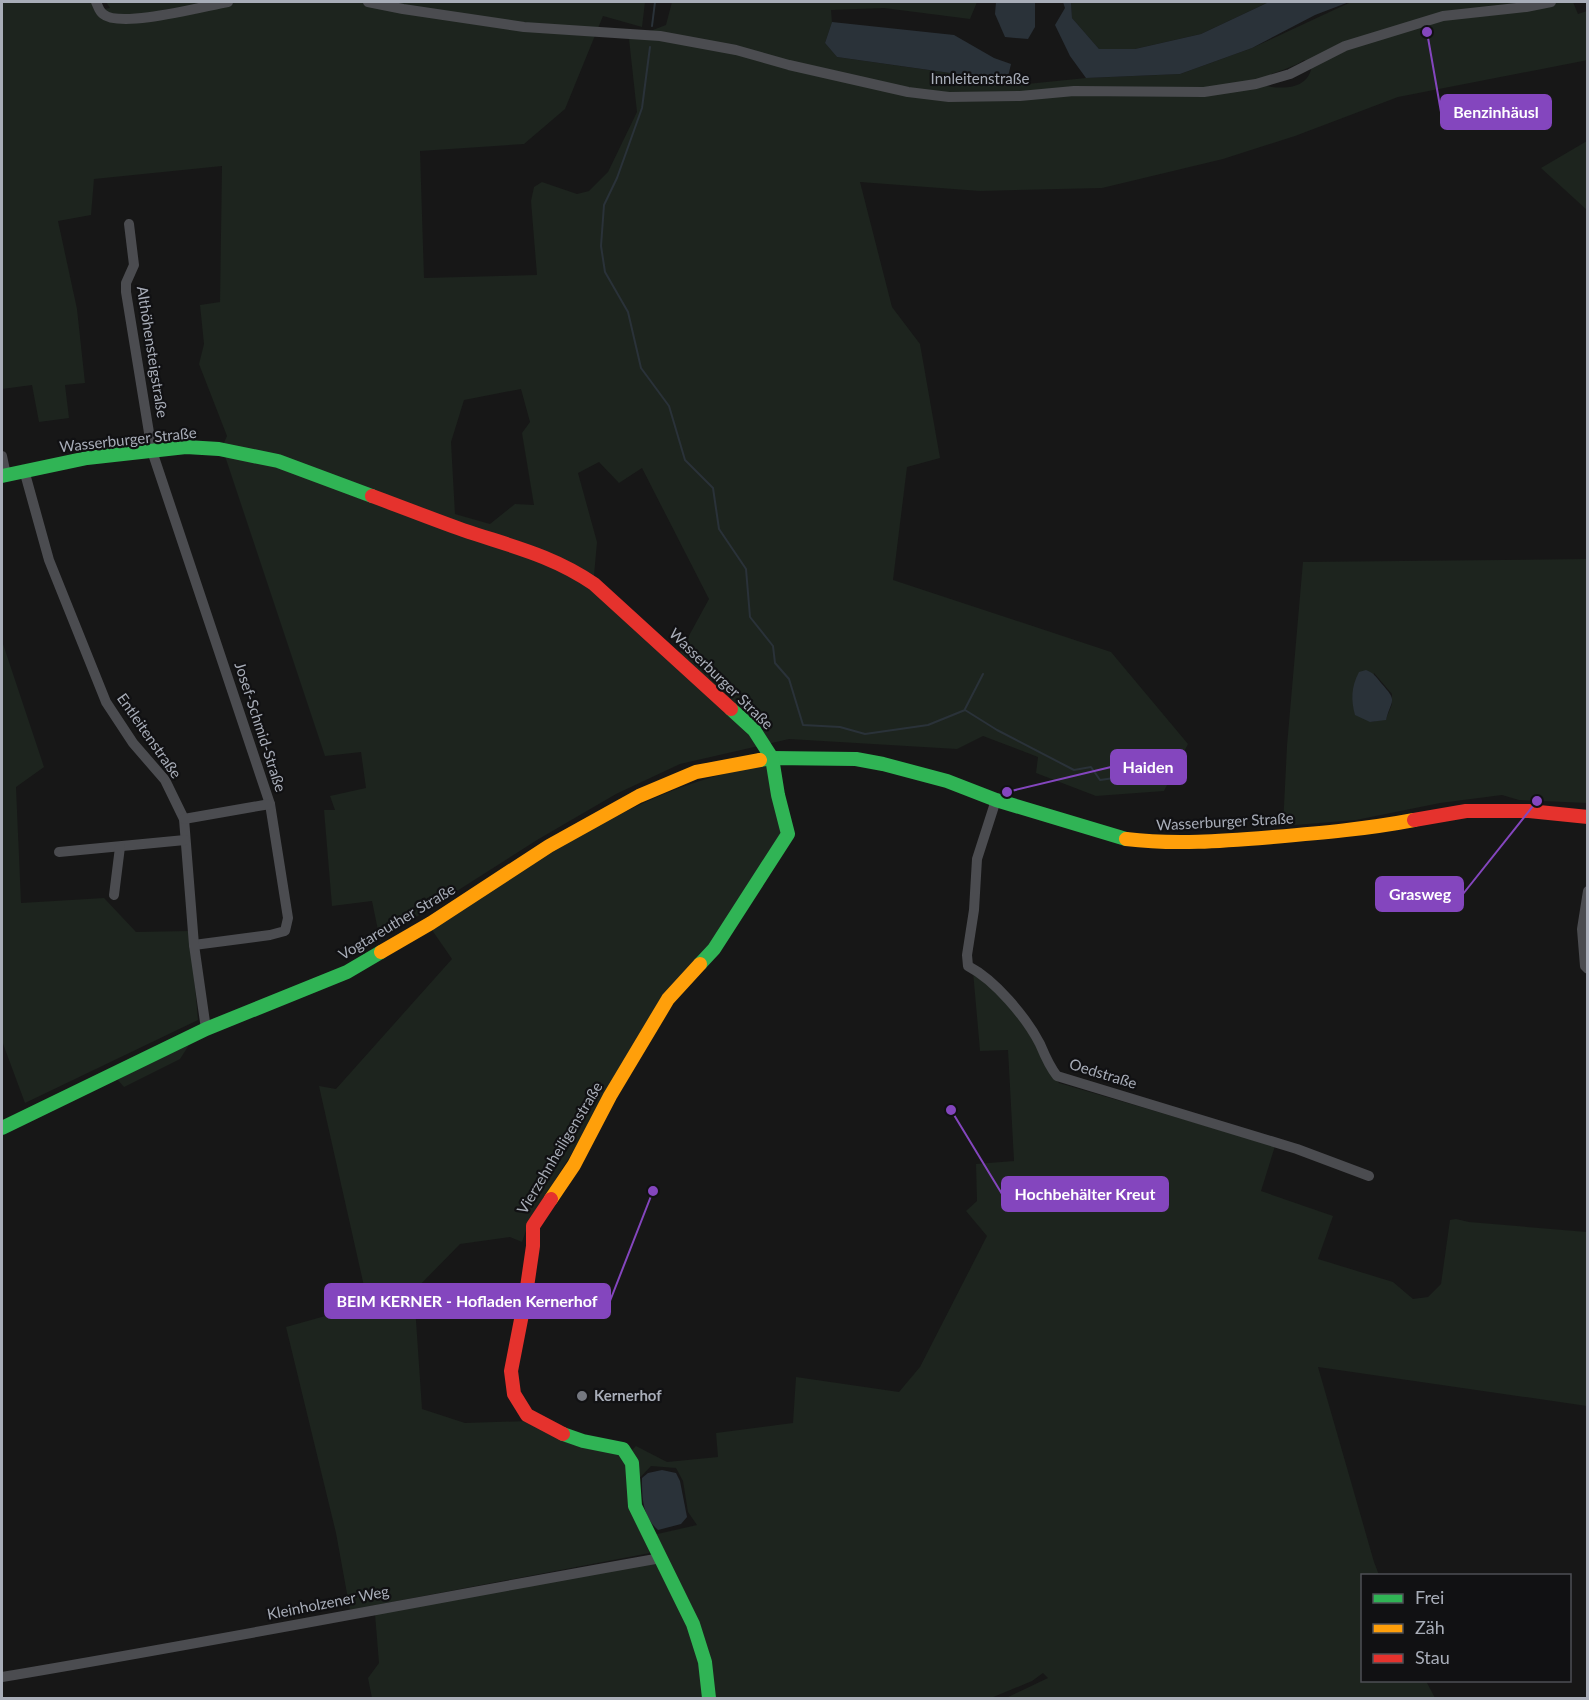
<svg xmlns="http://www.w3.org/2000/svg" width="1589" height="1700" font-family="Lato,sans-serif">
<rect width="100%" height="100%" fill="#171717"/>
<!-- green -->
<g fill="#1d241e" fill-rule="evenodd">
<path d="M2 2H91L95 11 110 8 106 2H645L642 27 603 16 565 109 524 144 420 151 424 278 537 275 531 201 534 187 542 182 577 194 589 191 608 172 637 112 629 39 666 25 672 2H977L970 19 884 8 831 10 832 22 825 43 837 57 1027 84 1086 78 1180 74 1252 48 1351 2H1573L1578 14 1587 11 1588 60 1398 97 1295 136 1223 159 1102 188 980 191 860 182 892 307 920 344 940 458 907 467 893 580 1111 652 1188 744 1164 791 1096 796 1036 773 1038 757 983 736 957 749 789 739 680 764 616 794 537 840 380 940 372 901 332 906 324 810H335L330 796 366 788 361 752 325 756 222 447 227 436 199 364 204 344 200 305 220 302 222 166 94 179 91 215 58 221 77 309 85 383 65 385 69 418 39 422 32 385 2 389ZM1304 60 1312 65C1309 90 1282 90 1262 85V79C1275 71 1291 69 1304 60ZM521 389 530 422 522 433 534 505 515 504 490 524 455 514 451 442 464 400ZM599 462 619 483 642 468 709 599 679 654 594 576 597 542 578 473Z"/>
<path d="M1071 2H1269L1201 34 1135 49H1099L1072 18Z"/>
<path d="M1587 141V210L1541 168Z"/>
<path d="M1587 559V803L1519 800 1502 795 1440 803 1356 820 1283 826 1287 746 1303 562ZM1374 673 1392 694V704L1386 719 1371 722Z"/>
<path d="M2 641 44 767 16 787 21 903 104 898 136 932 190 931 198 1020 25 1103 2 1041Z"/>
<path d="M768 765 782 831 712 946 598 1111 529 1222 522 1242 510 1237 460 1244 414 1291 422 1409 465 1423 528 1421 626 1457 650 1553 350 1610 336 1533 286 1327 368 1304 319 1086 336 1089 452 959 432 930C536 863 643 783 768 765Z"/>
<path d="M973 971 1006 1001 1039 1046 1046 1067 1059 1083 1275 1146 1261 1191 1333 1216 1318 1259 1393 1282 1413 1299 1428 1297 1441 1284 1450 1220 1456 1219 1469 1222 1587 1232V1406L1318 1367 1374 1562 1379 1575 1362 1576V1680L1426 1681 1435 1698H1006L1048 1678 1043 1673 1032 1681 991 1698H713L711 1679 653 1535 697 1525 688 1512 683 1481 676 1468 651 1466 636 1482 629 1453 636 1446 667 1462 718 1457 716 1433 793 1423 796 1377 899 1392 920 1367 987 1236 966 1211 977 1201 976 1164 1014 1161 1008 1050 980 1051Z"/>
<path d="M189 1045 180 1059 124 1087 117 1079Z"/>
<path d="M653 1563 658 1564 692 1631 706 1698H372L368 1678 379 1663 375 1614Z"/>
</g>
<!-- water -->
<g fill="#2a3239">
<path d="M996 2H1035V27L1028 39 1005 37 995 14Z"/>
<path d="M1063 2H1071L1072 18 1099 49H1135L1201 34 1269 2H1349L1315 15 1252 48 1180 74 1086 78 1070 56 1055 25 1065 8Z"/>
<path d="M832 22 954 35 994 58 1011 64 1007 81 837 57 825 43Z"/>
<path d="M1366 670C1374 673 1376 677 1381 683 1398 702 1392 698 1386 720L1370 722 1355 715C1351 700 1351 687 1359 672Z"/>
<path d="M662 1470 676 1473 680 1481 687 1517 681 1524 658 1530C642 1516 642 1497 642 1478L648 1473Z"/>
</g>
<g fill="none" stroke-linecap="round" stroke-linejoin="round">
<!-- stream -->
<g stroke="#2a3239" stroke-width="2">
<path d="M652 26 655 2"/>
<path d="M650 47 642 108 617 178 604 205 601 246 605 272 628 312 641 368 669 406 685 460 713 488 719 529 746 569 750 617 773 646 775 663 789 679 803 725 840 727 865 734 928 725 965 710 997 730 1074 770 1091 767 1100 780 1135 775 1144 768 1167 764 1173 757"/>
<path d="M965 709 983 674"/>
</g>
<!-- street -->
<g stroke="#4b4c50" stroke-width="10">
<path d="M96 2C98 6 99 11 103 14 120 29 205 6 228 2"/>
<path d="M368 2 403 9 524 27 660 36 736 50 789 65 908 92 949 97 1020 96 1074 91 1204 92 1256 84 1290 74 1345 46 1443 16 1526 7 1551 2"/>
<path d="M129 224 134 265 126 283V292L152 451 270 804 288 918 285 931 270 935 194 945"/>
<path d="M2 456 6 475"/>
<path d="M24 470 49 560 106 702 133 743 165 780 184 819 194 945 206 1029"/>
<path d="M996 800 977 859 974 910 967 955 968 966C995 980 1026 1017 1040 1044 1045 1056 1049 1066 1057 1076L1297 1149 1369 1176"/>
<path d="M184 819 270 804"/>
<path d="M59 852 185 840"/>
<path d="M1588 891 1582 929 1585 966 1588 969"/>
<path d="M114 895 120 847"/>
<path d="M2 1677C222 1640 441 1597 661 1558"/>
</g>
<!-- fast -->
<g stroke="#30b455" stroke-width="14">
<path d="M2 476 87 458 186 447 219 449 278 461 372 496"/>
<path d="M760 760 772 758 856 759 883 764 947 781 996 800 1126 839"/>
<path d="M700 964 714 949 788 834 778 795 772 758 754 730 731 709"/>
<path d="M2 1128 206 1029 347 972 381 952"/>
<path d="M563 1434 583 1441 623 1449 632 1463 635 1506 693 1624 705 1662 709 1698"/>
</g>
<!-- slow -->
<g stroke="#ff9f0a" stroke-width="14">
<path d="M1126 839C1175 845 1223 841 1273 837 1320 833 1367 829 1414 820"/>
<path d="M381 952 431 923 549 846 639 796 696 772 760 760"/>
<path d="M551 1199 574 1165 610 1096 668 999 700 964"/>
</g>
<!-- jam -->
<g stroke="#e5322d" stroke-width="14">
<path d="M372 496C402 507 432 519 463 530 510 546 552 555 594 584L731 709"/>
<path d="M1414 820 1466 811H1529L1588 817"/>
<path d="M551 1199 533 1226V1246L526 1294 511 1371 514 1394 527 1415 563 1434"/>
</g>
</g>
<!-- markers -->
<circle fill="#757880" stroke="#111113" stroke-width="2" cx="582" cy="1396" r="6"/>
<g text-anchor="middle" stroke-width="4.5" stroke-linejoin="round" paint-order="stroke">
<!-- street labels -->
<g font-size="15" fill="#a8adb8" stroke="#111113">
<text x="980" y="84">Innleitenstraße</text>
<text transform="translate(152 352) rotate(81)" y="5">Althöhensteigstraße</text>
<text transform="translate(128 440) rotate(-6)" y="5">Wasserburger Straße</text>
<text transform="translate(721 679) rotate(44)" y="5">Wasserburger Straße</text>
<text transform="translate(260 727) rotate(72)" y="5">Josef-Schmid-Straße</text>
<text transform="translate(149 736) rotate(55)" y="5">Entleitenstraße</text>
<text transform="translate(1225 822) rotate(-3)" y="5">Wasserburger Straße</text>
<text transform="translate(397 922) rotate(-31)" y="5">Vogtareuther Straße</text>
<text transform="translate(1103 1074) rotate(17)" y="5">Oedstraße</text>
<text transform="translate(560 1148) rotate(-59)" y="5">Vierzehnheiligenstraße</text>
<text transform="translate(328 1603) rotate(-11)" y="5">Kleinholzener Weg</text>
</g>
<!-- poi labels -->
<g font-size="15" font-weight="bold" fill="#a8adb8" stroke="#111113" text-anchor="start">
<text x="594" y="1401">Kernerhof</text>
</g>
</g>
<!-- callouts -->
<path fill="none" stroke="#8446be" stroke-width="2" d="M1427 32L1441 112M1007 792L1111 767M1537 801L1463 894M951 1110L1002 1194M653 1191L610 1301"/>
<g fill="#8446be" stroke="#111113" stroke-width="2">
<circle cx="1427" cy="32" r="6"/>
<circle cx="1007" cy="792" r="6"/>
<circle cx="1537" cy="801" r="6"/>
<circle cx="951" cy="1110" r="6"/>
<circle cx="653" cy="1191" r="6"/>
</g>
<g fill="#8446be" stroke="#8446be" stroke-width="2">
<rect x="1441" y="95" width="110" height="34" rx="6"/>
<rect x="1111" y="750" width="75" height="34" rx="6"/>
<rect x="1376" y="877" width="87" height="34" rx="6"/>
<rect x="1002" y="1177" width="166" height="34" rx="6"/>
<rect x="325" y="1284" width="285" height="34" rx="6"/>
</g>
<g font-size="16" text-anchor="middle" font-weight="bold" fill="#fff">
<text x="1496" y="118">Benzinhäusl</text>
<text x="1148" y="773">Haiden</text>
<text x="1420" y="900">Grasweg</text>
<text x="1085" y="1200">Hochbehälter Kreut</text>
<text x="467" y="1307">BEIM KERNER - Hofladen Kernerhof</text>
</g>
<!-- border -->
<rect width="1589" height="1700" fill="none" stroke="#a8adb8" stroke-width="6"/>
<!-- legend -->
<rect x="1361" y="1574" width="210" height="108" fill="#111113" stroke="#4d4f55" stroke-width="1.5"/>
<rect x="1373" y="1594" width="30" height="9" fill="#30b455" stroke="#4d4f55" stroke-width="1.5"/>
<text x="1415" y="1604" font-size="18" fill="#a8adb8">Frei</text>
<rect x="1373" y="1624" width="30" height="9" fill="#ff9f0a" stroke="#4d4f55" stroke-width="1.5"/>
<text x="1415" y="1634" font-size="18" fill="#a8adb8">Zäh</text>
<rect x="1373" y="1654" width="30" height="9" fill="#e5322d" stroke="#4d4f55" stroke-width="1.5"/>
<text x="1415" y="1664" font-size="18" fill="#a8adb8">Stau</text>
</svg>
